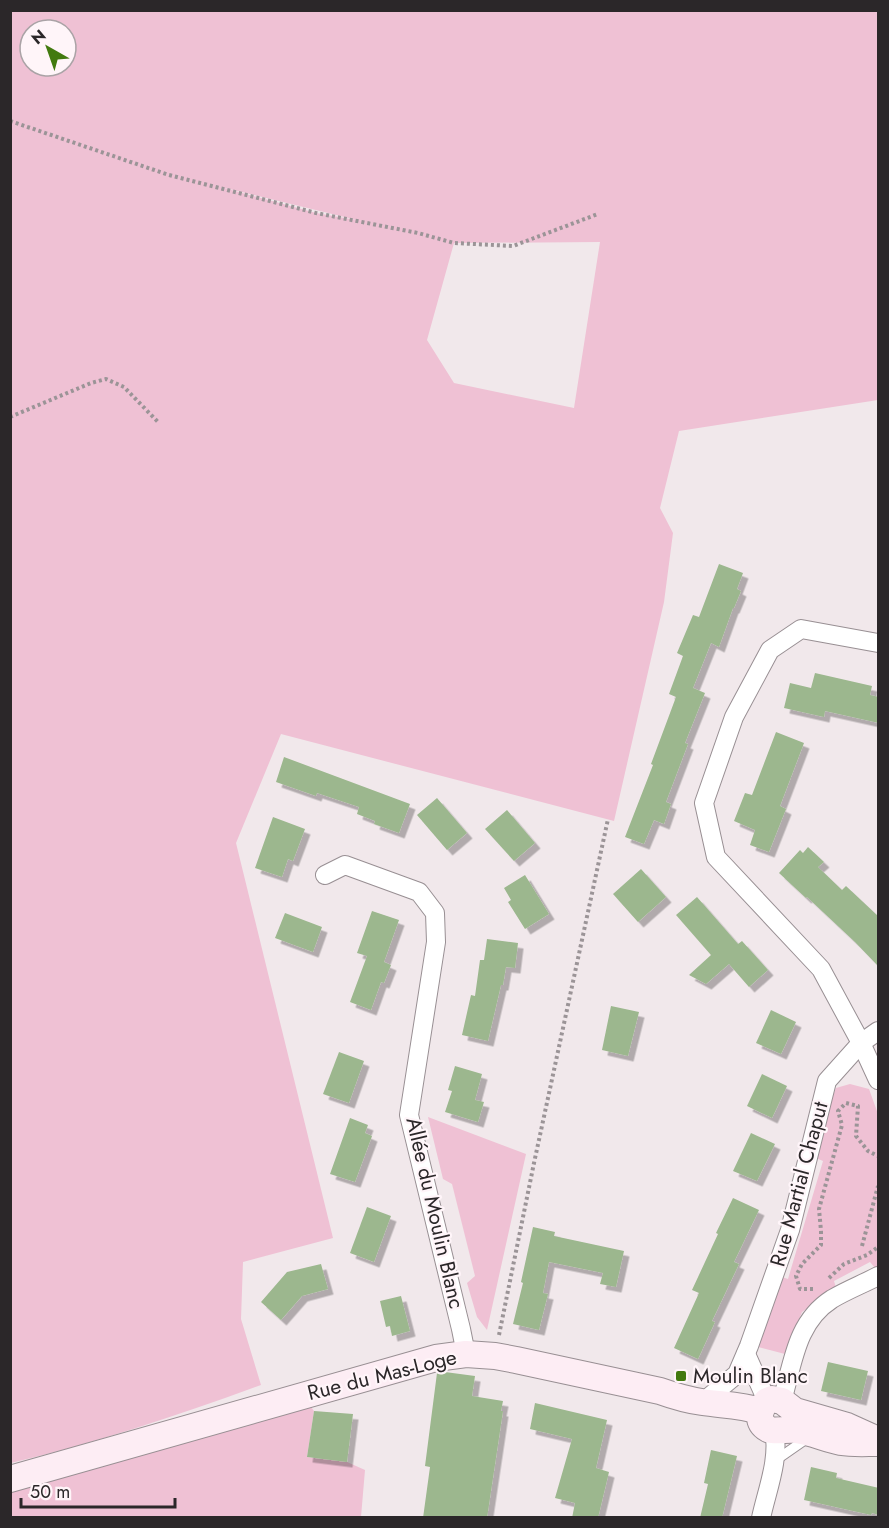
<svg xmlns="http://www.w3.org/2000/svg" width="889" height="1528" font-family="Jost,sans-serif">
<defs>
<filter id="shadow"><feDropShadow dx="5.5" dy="5.5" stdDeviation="0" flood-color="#0004"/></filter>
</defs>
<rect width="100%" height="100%" fill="#f1e8eb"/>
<!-- green -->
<g fill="#efc1d4" fill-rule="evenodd">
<path d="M10 11H878V400L679 431 660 508 673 533 664 602 614 821 281 734 236 843 333 1238 243 1262 241 1319 261 1385C179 1415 96 1443 11 1463ZM30 30H66V66H30ZM217 186 361 221H362L316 213ZM600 242 574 408 454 383 427 340 454 243Z"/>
<path d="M850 1084 869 1089 878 1114V1266L875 1268 870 1262 834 1281 836 1288 802 1312 785 1354 758 1347 782 1277 788 1279 823 1161 816 1158 830 1103 836 1088Z"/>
<path d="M428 1117 526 1154 487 1330 477 1317 467 1283 475 1276 452 1184 443 1179Z"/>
<path d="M311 1407 314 1411 307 1457 347 1462 365 1470 361 1517 11 1518V1491Z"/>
</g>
<!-- building -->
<g fill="#9cb78e" filter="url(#shadow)">
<path d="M719 564 743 573 737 589 741 591 734 608H733L719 647 711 643 693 688 705 693 685 743 688 744 666 802 671 804 664 824 654 820 644 844 625 837 653 765 651 764 676 697 669 694 683 656 677 653 693 615 699 617Z"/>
<path d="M815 673 872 686 870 695 879 697V723L825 711 824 717 784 708 790 683 811 688Z"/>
<path d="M776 732 804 743 780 806 786 809 769 852 750 845 755 830 734 821 745 793 752 795Z"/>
<path d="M284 757 410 804 399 833 374 824 375 821 357 814 359 807 317 793 316 796 276 782Z"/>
<path d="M437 798 467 833 447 850 417 815Z"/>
<path d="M507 810 535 843 514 861 485 829Z"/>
<path d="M273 817 305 829 293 861 288 859 282 877 255 868Z"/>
<path d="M808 847 824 862 818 867 842 890 846 886 879 917V967L855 942 807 897 806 898 779 873 800 850 803 853Z"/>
<path d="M641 869 666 897 638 922 613 894Z"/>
<path d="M525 875 549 914 525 929 508 902 511 900 504 888Z"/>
<path d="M697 897 738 944 742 941 768 970 749 987 729 964 706 984 689 975 711 955 676 915Z"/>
<path d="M372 911 399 920 384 962 391 965 384 983 381 982 371 1010 350 1002 367 956 357 953Z"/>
<path d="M285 913 322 927 313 952 275 938Z"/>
<path d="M487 939 518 943 515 968 506 967 503 985H501L488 1041 462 1035 471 995 475 996 480 960H484Z"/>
<path d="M611 1006 639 1012 628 1056 602 1050Z"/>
<path d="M771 1010 796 1022 781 1054 756 1043Z"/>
<path d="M339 1052 364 1061 349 1103 323 1094Z"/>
<path d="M455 1066 482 1074 475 1100 484 1102 478 1122 445 1112 452 1091 448 1090Z"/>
<path d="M762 1074 787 1086 772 1118 747 1106Z"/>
<path d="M350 1118 368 1125 365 1133 372 1136 355 1182 330 1174Z"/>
<path d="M751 1133 775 1144 757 1181 733 1171Z"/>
<path d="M733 1198 759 1210 734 1262 739 1264 712 1321 715 1322 698 1359 674 1348 699 1293 692 1290 718 1234 716 1233Z"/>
<path d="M367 1207 391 1216 374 1262 350 1253Z"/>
<path d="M533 1227 555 1232 554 1236 624 1251 616 1287 600 1284 603 1273 549 1262 543 1293 548 1294 539 1330 513 1324 523 1283 521 1282Z"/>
<path d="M321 1264 328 1289 302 1296 281 1320 261 1302 287 1272Z"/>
<path d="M401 1296 410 1331 392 1336 390 1326 386 1327 380 1301Z"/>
<path d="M828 1362 868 1371 861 1400 821 1391Z"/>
<path d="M445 1372 475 1376 472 1396 503 1401 501 1411H503L487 1518H423L430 1467 425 1466 437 1373Z"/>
<path d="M535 1403 607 1420 596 1468 609 1472 598 1518H572L575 1503 555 1498 572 1439 530 1429Z"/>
<path d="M314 1411 353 1414 347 1462 307 1457Z"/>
<path d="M711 1450 737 1456 722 1518H700L708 1484 704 1483Z"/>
<path d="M811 1467 837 1473 836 1478 879 1488V1515L872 1513 871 1515 804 1500Z"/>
</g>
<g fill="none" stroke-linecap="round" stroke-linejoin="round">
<!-- service casing -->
<g stroke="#988f93" stroke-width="11">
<path id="service" d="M776 1460 809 1437"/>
</g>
<!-- minor casing -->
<g stroke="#988f93" stroke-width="20">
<g id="minor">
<path d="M878 643 801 629 770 650 734 717 704 803 716 857 821 969 861 1043 878 1080"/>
<path d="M325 875 345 865 419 892 435 913 436 942 409 1115 461 1329 466 1354"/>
<path d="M746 1354 767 1401"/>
<path d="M782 1401C793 1363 796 1322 832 1299 847 1290 863 1284 878 1276"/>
<path d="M703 1402 737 1374 749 1346 790 1230 827 1081 861 1043 878 1031"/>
<path d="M761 1518C767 1490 780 1459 774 1430"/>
</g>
</g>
<!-- secondary casing -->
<g stroke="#988f93" stroke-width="28">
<g id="secondary">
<path d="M878 1440 847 1426 795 1411 782 1401 772 1399 767 1401C759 1409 756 1422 768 1429 774 1432 788 1429 795 1430 811 1432 826 1439 841 1442 853 1444 866 1443 878 1443"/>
<path d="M10 1479 436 1358 466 1354 495 1356 516 1360 660 1391C674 1396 688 1400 702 1402 722 1405 741 1405 760 1411"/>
</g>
</g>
<!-- path -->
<g stroke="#9b9497" stroke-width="4" stroke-dasharray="3 3" stroke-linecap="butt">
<path d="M10 121 169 175 316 213 418 233 454 243 513 246 598 214"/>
<path d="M10 417 91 383 106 379 124 387 158 422"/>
<path d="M862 1246 878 1186"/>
<path d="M829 1278 844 1264 867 1255 878 1247"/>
<path d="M813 1289H800L796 1276 802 1264 821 1245V1231L819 1209 842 1125 838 1111 846 1103 858 1106 856 1136 868 1151 878 1156"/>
<path d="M499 1335 534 1163 608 819"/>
</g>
<!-- service -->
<use href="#service" stroke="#fff" stroke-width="9"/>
<!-- minor -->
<use href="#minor" stroke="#fff" stroke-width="18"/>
<!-- secondary -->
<use href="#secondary" stroke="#fdedf4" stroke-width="26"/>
</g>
<!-- markers -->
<rect fill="#427a0f" stroke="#fff5f9" stroke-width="2" x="675" y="1370" width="12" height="12" rx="3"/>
<g text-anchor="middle" stroke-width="4.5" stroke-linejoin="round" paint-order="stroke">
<!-- street labels -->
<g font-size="21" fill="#2b2729" stroke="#fff5f9">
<text transform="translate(799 1184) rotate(-75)" y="7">Rue Martial Chaput</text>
<text transform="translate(435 1213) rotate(77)" y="7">Allée du Moulin Blanc</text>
<text transform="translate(382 1375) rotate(-14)" y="7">Rue du Mas-Loge</text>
</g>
<!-- poi labels -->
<g font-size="21" fill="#2b2729" stroke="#fff5f9" text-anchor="start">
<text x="693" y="1383">Moulin Blanc</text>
</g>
</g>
<!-- border -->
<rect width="889" height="1528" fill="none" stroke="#2b2729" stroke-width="24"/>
<!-- north arrow -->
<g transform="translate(48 48) rotate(320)"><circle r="28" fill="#fff5f9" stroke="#aaa3a6" stroke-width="1.5"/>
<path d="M0-4.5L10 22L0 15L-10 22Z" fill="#427a0f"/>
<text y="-9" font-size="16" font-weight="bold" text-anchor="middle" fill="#2b2729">N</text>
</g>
<!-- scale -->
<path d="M21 1498v9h154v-9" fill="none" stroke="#2b2729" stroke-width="3"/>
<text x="30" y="1498" font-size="18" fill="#2b2729" stroke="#fff5f9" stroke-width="4.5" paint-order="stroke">50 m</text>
</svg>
